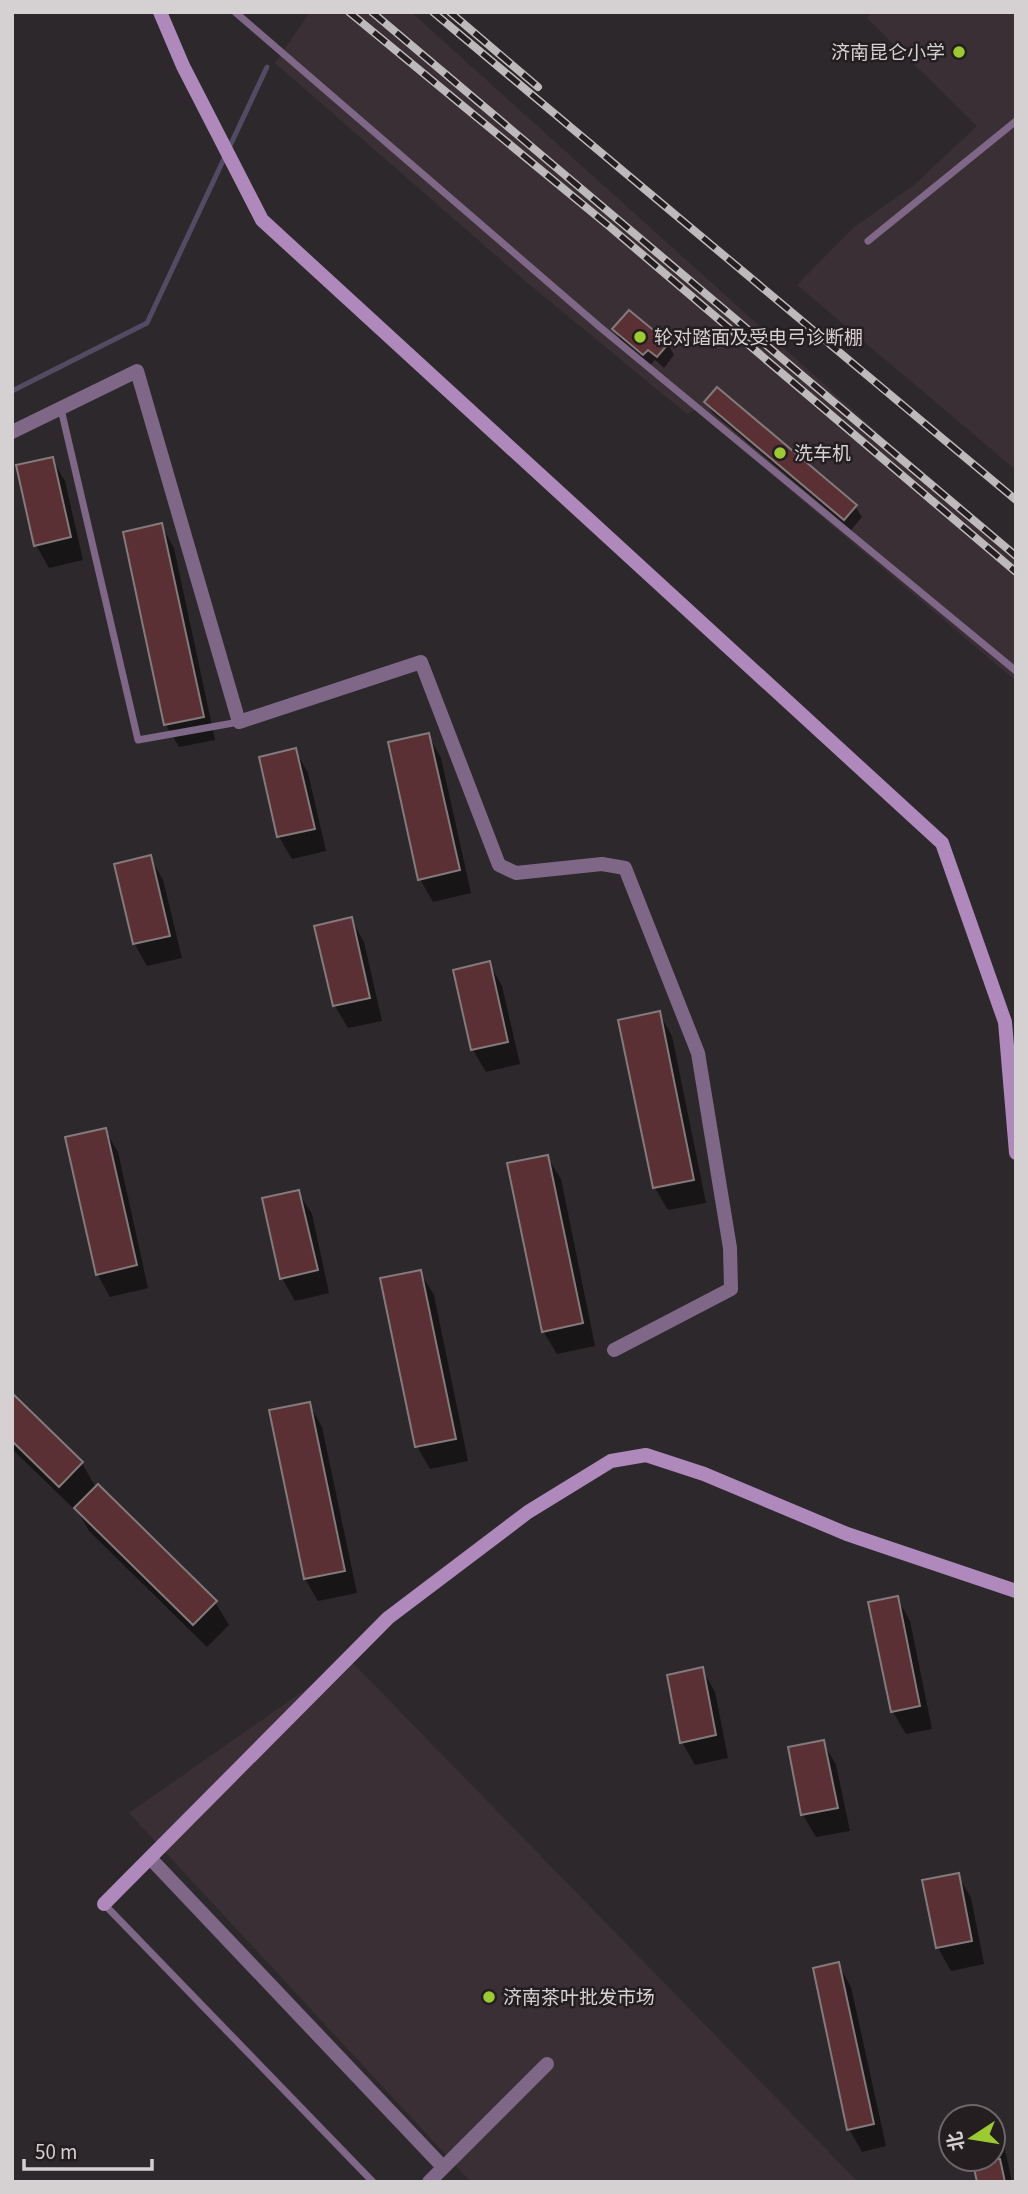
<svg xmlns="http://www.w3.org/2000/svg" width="1028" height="2194" font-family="'Source Sans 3','Noto Sans SC',sans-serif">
<rect width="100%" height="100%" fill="#2d282b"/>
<!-- built -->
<g fill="#3a2f35">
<path d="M310 12H411L1016 557V681L695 410 687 414 524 280 275 63Z"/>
<path d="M872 12H1016V470L797 285 853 228 914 185 977 126 867 18Z"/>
<path d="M349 1659 858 2182H471L129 1813Z"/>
</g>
<!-- shadow -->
<g fill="#0007">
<path d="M614 330 668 344 674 355 664 368 655 360 650 365 621 341Z"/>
<path d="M706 402 855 506 862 517 851 530 713 413Z"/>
<path d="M52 459 65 481 83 560 49 568 36 545Z"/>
<path d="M161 525 174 548 215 740 179 747 166 725 125 533Z"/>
<path d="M428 735 441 758 471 893 433 902 420 879Z"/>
<path d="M295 750 308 773 326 851 292 859 279 837 261 758Z"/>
<path d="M150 857 163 880 182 958 147 966 134 943Z"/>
<path d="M351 919 364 942 382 1021 348 1028 335 1006 317 927Z"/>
<path d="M489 963 502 986 520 1064 486 1072 473 1050Z"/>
<path d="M659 1013 672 1036 706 1203 668 1210 655 1188 621 1021Z"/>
<path d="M105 1130 118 1152 148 1288 110 1297 97 1274Z"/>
<path d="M547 1157 561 1179 595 1346 557 1354 543 1331Z"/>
<path d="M298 1192 312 1214 329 1293 295 1301 282 1278Z"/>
<path d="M420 1272 434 1295 468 1461 430 1469 417 1446Z"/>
<path d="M12 1395 82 1463 96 1488 215 1602 229 1625 207 1647 89 1531 75 1506 73 1508 12 1449Z"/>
<path d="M309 1404 322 1427 357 1593 318 1601 305 1579Z"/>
<path d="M897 1598 910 1621 932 1729 906 1734 893 1712Z"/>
<path d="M702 1669 715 1692 728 1758 695 1765 682 1742Z"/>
<path d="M823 1742 836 1765 850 1831 816 1837 803 1815Z"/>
<path d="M958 1875 971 1898 984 1964 951 1971 938 1948 924 1882Z"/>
<path d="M838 1964 851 1987 886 2146 862 2152 849 2129Z"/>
<path d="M989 2114 991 2117H973Z"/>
<path d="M993 2120 1002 2136 1012 2182H978L974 2159H993Z"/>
</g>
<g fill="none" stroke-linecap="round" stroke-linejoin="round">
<!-- stream -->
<path stroke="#514b64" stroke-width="5" d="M12 391 147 323 267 67"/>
</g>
<!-- building -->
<g fill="#5b3035" stroke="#827a7b" stroke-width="2">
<path d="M629 310 669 343 657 357 648 350 643 355 612 329Z"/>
<path d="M717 387 857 505 844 520 704 402Z"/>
<path d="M53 457 71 537 34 546 16 465Z"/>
<path d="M162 523 204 717 164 725 123 532Z"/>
<path d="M429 733 460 870 418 880 388 742Z"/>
<path d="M296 748 315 829 277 837 259 757Z"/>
<path d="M151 855 170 936 133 944 114 864Z"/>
<path d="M352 917 370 998 333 1006 314 926Z"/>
<path d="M490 961 508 1042 471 1050 453 970Z"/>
<path d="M660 1011 694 1180 653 1188 618 1020Z"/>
<path d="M106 1128 137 1265 96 1275 65 1137Z"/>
<path d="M548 1155 583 1323 542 1332 507 1163Z"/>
<path d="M299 1190 318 1270 280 1279 262 1198Z"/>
<path d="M421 1270 456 1439 415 1447 380 1278Z"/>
<path d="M12 1393 83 1462 59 1487 12 1441Z"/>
<path d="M310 1402 345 1571 304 1579 269 1410Z"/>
<path d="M98 1484 217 1601 193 1625 74 1508Z"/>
<path d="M898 1596 920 1706 891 1712 868 1602Z"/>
<path d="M703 1667 716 1735 680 1743 667 1675Z"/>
<path d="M824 1740 838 1808 801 1815 788 1747Z"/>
<path d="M959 1873 972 1941 936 1948 922 1880Z"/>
<path d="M839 1962 874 2124 847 2130 813 1968Z"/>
<path d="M972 2159H1000L1005 2182H977Z"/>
</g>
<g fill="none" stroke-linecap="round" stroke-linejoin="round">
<!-- lane -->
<g stroke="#7f6787" stroke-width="7">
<path d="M235 12 601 328 1016 671"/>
<path d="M868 241 1016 121"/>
<path d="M61 409 138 740 239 722"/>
<path d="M104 1904 373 2182"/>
</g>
<!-- street -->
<g stroke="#7f6787" stroke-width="14">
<path d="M12 432 137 371 239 722 421 662 499 865 516 873 602 864 625 868 698 1053 730 1248 731 1289 614 1350"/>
<path d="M150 1858 443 2167"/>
<path d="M429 2182 547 2064"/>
</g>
<!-- secondary -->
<g stroke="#af89bc" stroke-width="14">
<path d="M160 12 183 66 262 220 942 843 1005 1022 1016 1153"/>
<path d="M104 1904 388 1618 528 1512 611 1461 646 1455 704 1474 847 1534 1016 1591"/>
</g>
<!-- rail casing -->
<g stroke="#bebabc" stroke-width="8">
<g id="rail">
<path d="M349 12 610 227 1016 572"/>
<path d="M372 12 1016 556"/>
<path d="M433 12 1016 500"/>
<path d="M450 12 538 87"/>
</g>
</g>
<!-- rail -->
<use href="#rail" stroke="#241e21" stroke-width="5" stroke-dasharray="16" stroke-linecap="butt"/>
</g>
<!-- markers -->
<g fill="#9cca31" stroke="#241e21" stroke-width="2.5">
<circle cx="959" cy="52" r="7"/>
<circle cx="640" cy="337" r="7"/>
<circle cx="780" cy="453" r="7"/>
<circle cx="489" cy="1997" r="7"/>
</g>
<g text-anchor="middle" stroke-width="5" stroke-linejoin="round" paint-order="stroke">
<!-- poi labels -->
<g font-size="19" fill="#d5d1d3" stroke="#241e21" text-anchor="start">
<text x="945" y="59" text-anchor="end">济南昆仑小学</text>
<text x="654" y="344">轮对踏面及受电弓诊断棚</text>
<text x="794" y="460">洗车机</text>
<text x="503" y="2004">济南茶叶批发市场</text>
</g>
</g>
<!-- border -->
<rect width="1028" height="2194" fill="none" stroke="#d5d1d3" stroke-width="28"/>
<!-- north arrow -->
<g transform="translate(972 2138) rotate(258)"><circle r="33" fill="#241e21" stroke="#6b6668" stroke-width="2"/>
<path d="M0-5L12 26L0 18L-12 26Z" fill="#9cca31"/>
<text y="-10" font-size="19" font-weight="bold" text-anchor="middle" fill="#d5d1d3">北</text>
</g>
<!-- scale -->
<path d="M24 2159v10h128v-10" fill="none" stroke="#d5d1d3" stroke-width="3.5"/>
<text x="35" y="2159" font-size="21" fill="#d5d1d3" stroke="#241e21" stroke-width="5" paint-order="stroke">50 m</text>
</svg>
